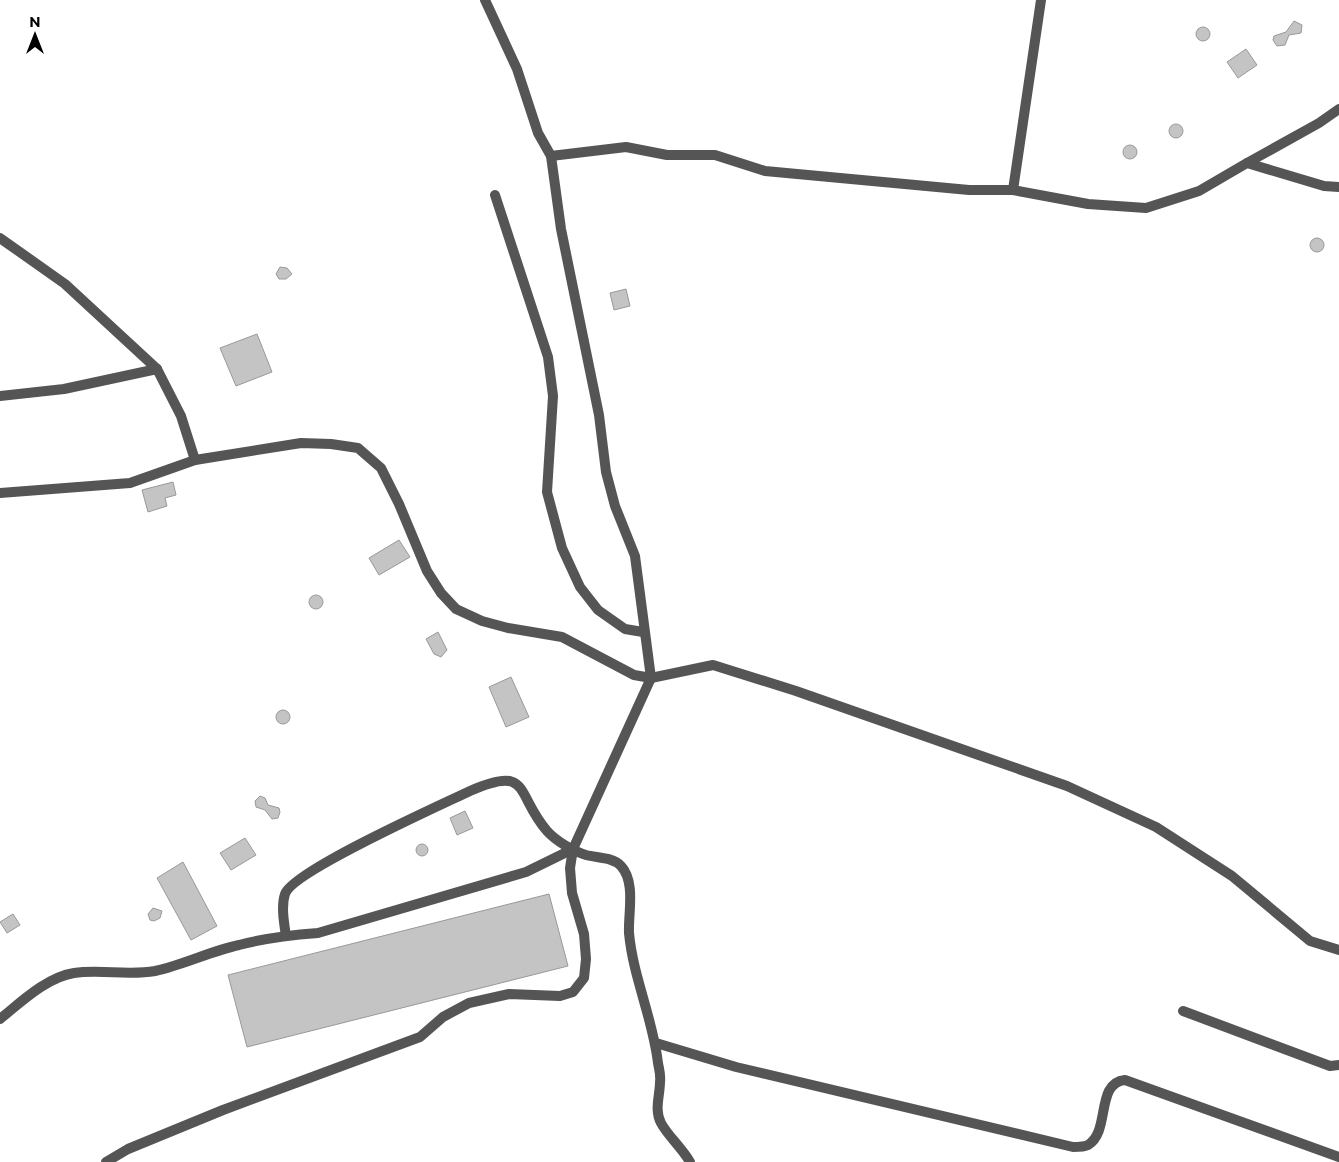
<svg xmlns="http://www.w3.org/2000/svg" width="1339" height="1162" font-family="Montserrat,sans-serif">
<rect width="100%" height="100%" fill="#fff"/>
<!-- building -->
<g fill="#c4c4c4" stroke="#999">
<path d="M1294 21 1302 25 1301 33 1289 35 1285 45 1277 46 1273 40 1274 36 1286 32Z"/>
<circle cx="1203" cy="34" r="7"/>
<path d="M1246 49 1257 65 1238 78 1227 62Z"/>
<circle cx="1176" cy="131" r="7"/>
<circle cx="1130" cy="152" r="7"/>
<circle cx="1317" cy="245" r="7"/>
<path d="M280 267 287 268 292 274 286 279H279L276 274Z"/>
<path d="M626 289 630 306 614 310 610 293Z"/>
<path d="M257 334 272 372 236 386 220 348Z"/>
<path d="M173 482 176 495 165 498 167 506 148 512 142 490Z"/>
<path d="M399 540 410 557 379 575 369 558Z"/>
<circle cx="316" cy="602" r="7"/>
<path d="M438 632 447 650 441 657 434 654 426 639Z"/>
<path d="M511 677 529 717 506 727 489 687Z"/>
<circle cx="283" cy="717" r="7"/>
<path d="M260 796 265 798 268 805 279 808 280 812 278 818 272 819 265 810 256 807 255 801Z"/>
<path d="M465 811 473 828 457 835 450 818Z"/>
<path d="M245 838 256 855 231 870 220 853Z"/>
<circle cx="422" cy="850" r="6"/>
<path d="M183 862 217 926 191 940 157 878Z"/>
<path d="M549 894 568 966 247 1047 228 975Z"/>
<path d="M153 908 162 911 160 918 154 921 150 920 148 914Z"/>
<path d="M13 914 20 925 7 933 0 922Z"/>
</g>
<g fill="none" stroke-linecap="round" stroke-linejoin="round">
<!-- street -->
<g stroke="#555" stroke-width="10">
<path d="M551 156 626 147 667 155H715L765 171 969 190H1013L1088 204 1146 208 1199 191 1247 163 1324 186 1339 187"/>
<path d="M1247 163 1319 123 1339 109"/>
<path d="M1013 190 1041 0"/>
<path d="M495 195 548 357 553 396 547 492 562 548 580 587 598 610 625 629 643 632"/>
<path d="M0 238 65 284 157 369 181 416 195 460"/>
<path d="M0 396 64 389 157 369"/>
<path d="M0 493 130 483 195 460 301 443 331 444 358 448 381 468 399 504 427 571 441 593 456 609 482 621 508 628 562 637 634 675 651 678 713 665 796 691 1067 786 1156 827 1232 876 1310 941 1339 950"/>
<path d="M286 936C284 923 281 906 285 894 293 871 441 805 470 791 531 764 515 794 547 831 556 841 573 851 586 855 597 858 613 857 621 866 636 882 628 914 629 933 633 977 653 1019 658 1063 659 1069 661 1075 660 1082 660 1095 654 1110 661 1123 668 1136 682 1148 690 1162"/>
<path d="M1183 1011 1330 1066 1339 1065"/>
<path d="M0 1019C21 1002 47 977 74 973 101 969 128 976 155 971 183 965 211 951 239 945 265 938 292 935 318 933L526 872 573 849"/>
<path d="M656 1043 736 1067 1073 1147C1077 1147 1084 1147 1088 1145 1111 1131 1095 1083 1125 1080L1339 1157"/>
<path d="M106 1162 128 1149 223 1110 420 1037 443 1017 469 1003 509 994 560 996 573 992 584 978 586 959 584 934 572 893 570 868 573 849 651 678 635 556 615 506 606 472 599 415 561 229 551 156 538 133 517 69 485 0"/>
</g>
</g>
<!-- north arrow -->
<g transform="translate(35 35)" stroke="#ffffff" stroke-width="4" paint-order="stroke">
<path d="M0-4L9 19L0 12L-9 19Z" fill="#000000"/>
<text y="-8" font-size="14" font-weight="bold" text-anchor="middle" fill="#000000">N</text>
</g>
</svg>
